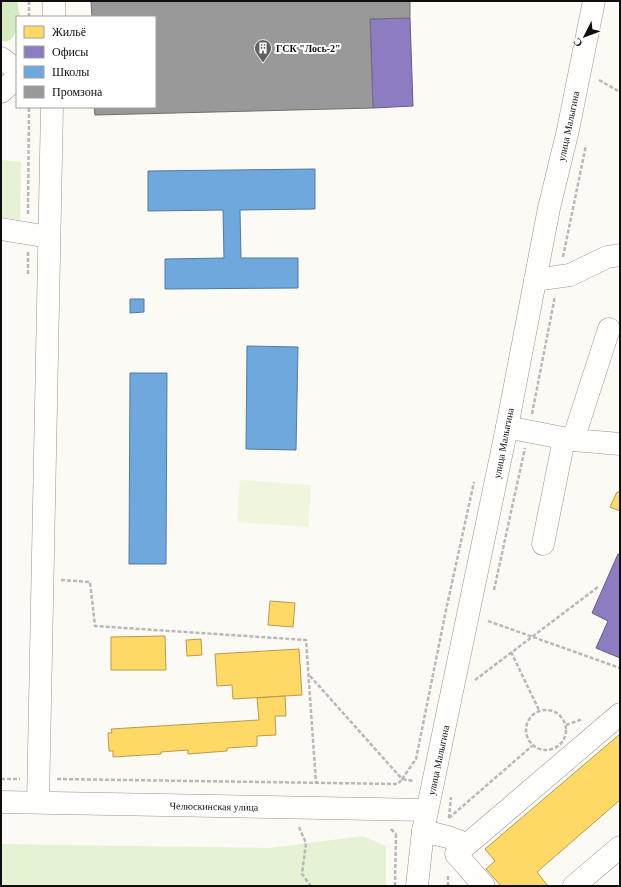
<svg xmlns="http://www.w3.org/2000/svg" width="621" height="887" font-family="'Times New Roman',serif">
<rect width="100%" height="100%" fill="#fcfaf4"/>
<!-- green -->
<g fill="#e5f2d3">
<path d="M1 160 21 162 20 220 1 217Z"/>
<path d="M363 836 386 846V886H1V844L270 848Z"/>
</g>
<!-- forest -->
<path fill="#d6eac1" d="M1 1H17L20 16 17 17C17 28 16 44 1 41Z"/>
<!-- pitch -->
<path fill="#eff6dd" d="M240 480 311 485 308 527 237 522Z"/>
<!-- homes -->
<g fill="#ffd966" stroke="#b79c4c">
<path d="M617 492H620V511L610 507Z"/>
<path d="M270 601 295 603 293 627 268 625Z"/>
<path d="M165 636 166 670H111V637Z"/>
<path d="M201 639 202 655 187 656 186 640Z"/>
<path d="M299 649 302 695 233 699 232 685 217 686 215 654Z"/>
<path d="M285 696 286 716H275L276 735 257 736V746L227 748V751L188 754V750L161 752V754L113 757V751H109L108 733H112L111 729 259 720 257 698Z"/>
<path d="M620 734V800L537 872 548 886H501L486 869 495 861 485 849Z"/>
</g>
<!-- offices -->
<g fill="#8e7cc3" stroke="#685b8d">
<path d="M410 18 413 106 373 108 370 19Z"/>
<path d="M618 554 620 555V658L596 648 608 621 592 613Z"/>
</g>
<!-- schools -->
<g fill="#6fa8dc" stroke="#527a9e">
<path d="M315 169V209L240 210 241 258H298V288L165 289V259L224 258 223 210 148 211V171Z"/>
<path d="M130 299H144V312L130 313Z"/>
<path d="M247 346 298 347 296 450 246 449Z"/>
<path d="M130 373H167L166 564H129Z"/>
</g>
<!-- industry -->
<path fill="#999" stroke="#6f6f6f" d="M91 1H410V18L370 19 373 108 95 115 94 107H155V17H92Z"/>
<g fill="none" stroke-linecap="round" stroke-linejoin="round">
<!-- minor casing -->
<g stroke="#959492" stroke-width="23">
<g id="minor">
<path d="M54 17V1"/>
<path d="M1 58 17 70"/>
<path d="M1 92 17 78"/>
<path d="M1 229 49 237"/>
<path d="M535 280 570 275 607 257 620 255"/>
<path d="M507 427 573 440 620 444"/>
<path d="M573 440 609 329"/>
<path d="M543 544 564 439"/>
<path d="M1 802 427 810"/>
<path d="M38 802 52 107"/>
<path d="M423 831 448 837 466 844"/>
<path d="M417 886 423 831 507 427 549 208 568 130 594 1"/>
<path d="M484 886 456 854 620 714"/>
<path d="M574 886 620 847"/>
</g>
</g>
<!-- path -->
<g stroke="#b8b8b7" stroke-width="2.5" stroke-dasharray="4 2" stroke-linecap="butt">
<path d="M29 17V1"/>
<path d="M599 80 620 92"/>
<path d="M28 214 29 107"/>
<path d="M563 257 586 145"/>
<path d="M28 274V251"/>
<path d="M532 414 555 296"/>
<path d="M61 580 90 582 95 626 306 640 316 783"/>
<path d="M494 590 525 448"/>
<path d="M488 621 620 668"/>
<path d="M511 652 539 710"/>
<path d="M310 676 402 779 416 759 446 610 474 482"/>
<path d="M475 680 598 587"/>
<circle cx="546" cy="730" r="20"/>
<path d="M566 725 583 719"/>
<path d="M1 779H20"/>
<path d="M57 779 398 784 402 779 414 781"/>
<path d="M449 818 451 797"/>
<path d="M449 818 532 746"/>
<path d="M299 827 306 843 302 874 311 886"/>
<path d="M391 829 396 834"/>
<path d="M395 886 396 834"/>
<path d="M448 886V875"/>
</g>
<!-- minor -->
<use href="#minor" stroke="#fffefd" stroke-width="22"/>
</g>
<!-- icons -->
<defs>
<g id="building-pin" transform="scale(0.9)"><path d="M0 17L-7.5 6A9.5 9.5 0 1 1 7.5 6Z" fill="#61615e" stroke="#fff"/><path d="M-4-6H4V6H1V3H-1V6H-4ZM-2.5-4.3h1.7v1.8h-1.7ZM.8-4.3h1.7v1.8H.8ZM-2.5-1h1.7V.8h-1.7ZM.8-1h1.7V.8H.8Z" fill="#fff"/></g>
</defs>
<g fill-rule="evenodd">
<use href="#building-pin" x="263" y="48"/>
</g>
<g text-anchor="middle" stroke-width="4" stroke-linejoin="round" paint-order="stroke">
<!-- poi labels -->
<g font-size="10" font-weight="bold" fill="#0e0e0e" stroke="#fff" text-anchor="start">
<text x="276" y="52">ГСК "Лось-2"</text>
</g>
<!-- street labels -->
<g font-size="10" fill="#0e0e0e" stroke="#fff">
<text transform="translate(568 126) rotate(-78)" y="4">улица Малыгина</text>
<text transform="translate(503 443) rotate(-79)" y="4">улица Малыгина</text>
<text transform="translate(438 760) rotate(-78)" y="4">улица Малыгина</text>
<text transform="translate(214 806) rotate(1)" y="4">Челюскинская улица</text>
</g>
</g>
<!-- border -->
<rect width="621" height="887" fill="none" stroke="#0e0e0e" stroke-width="4"/>
<!-- legend -->
<rect x="16" y="16" width="140" height="92" fill="#ffffff" stroke="#9f9f9f"/>
<rect x="24" y="26" width="20" height="12" fill="#ffd966" stroke="#9f9f9f"/>
<text x="52" y="36" font-size="12" fill="#0e0e0e">Жильё</text>
<rect x="24" y="46" width="20" height="12" fill="#8e7cc3" stroke="#9f9f9f"/>
<text x="52" y="56" font-size="12" fill="#0e0e0e">Офисы</text>
<rect x="24" y="66" width="20" height="12" fill="#6fa8dc" stroke="#9f9f9f"/>
<text x="52" y="76" font-size="12" fill="#0e0e0e">Школы</text>
<rect x="24" y="86" width="20" height="12" fill="#999999" stroke="#9f9f9f"/>
<text x="52" y="96" font-size="12" fill="#0e0e0e">Промзона</text>
<!-- north arrow -->
<g transform="translate(585 36) rotate(228)" stroke="#ffffff" stroke-width="3" paint-order="stroke">
<path d="M0-3L7 15L0 10L-7 15Z" fill="#0e0e0e"/>
<text y="-6" font-size="11" font-weight="bold" text-anchor="middle" fill="#0e0e0e">С</text>
</g>
</svg>
